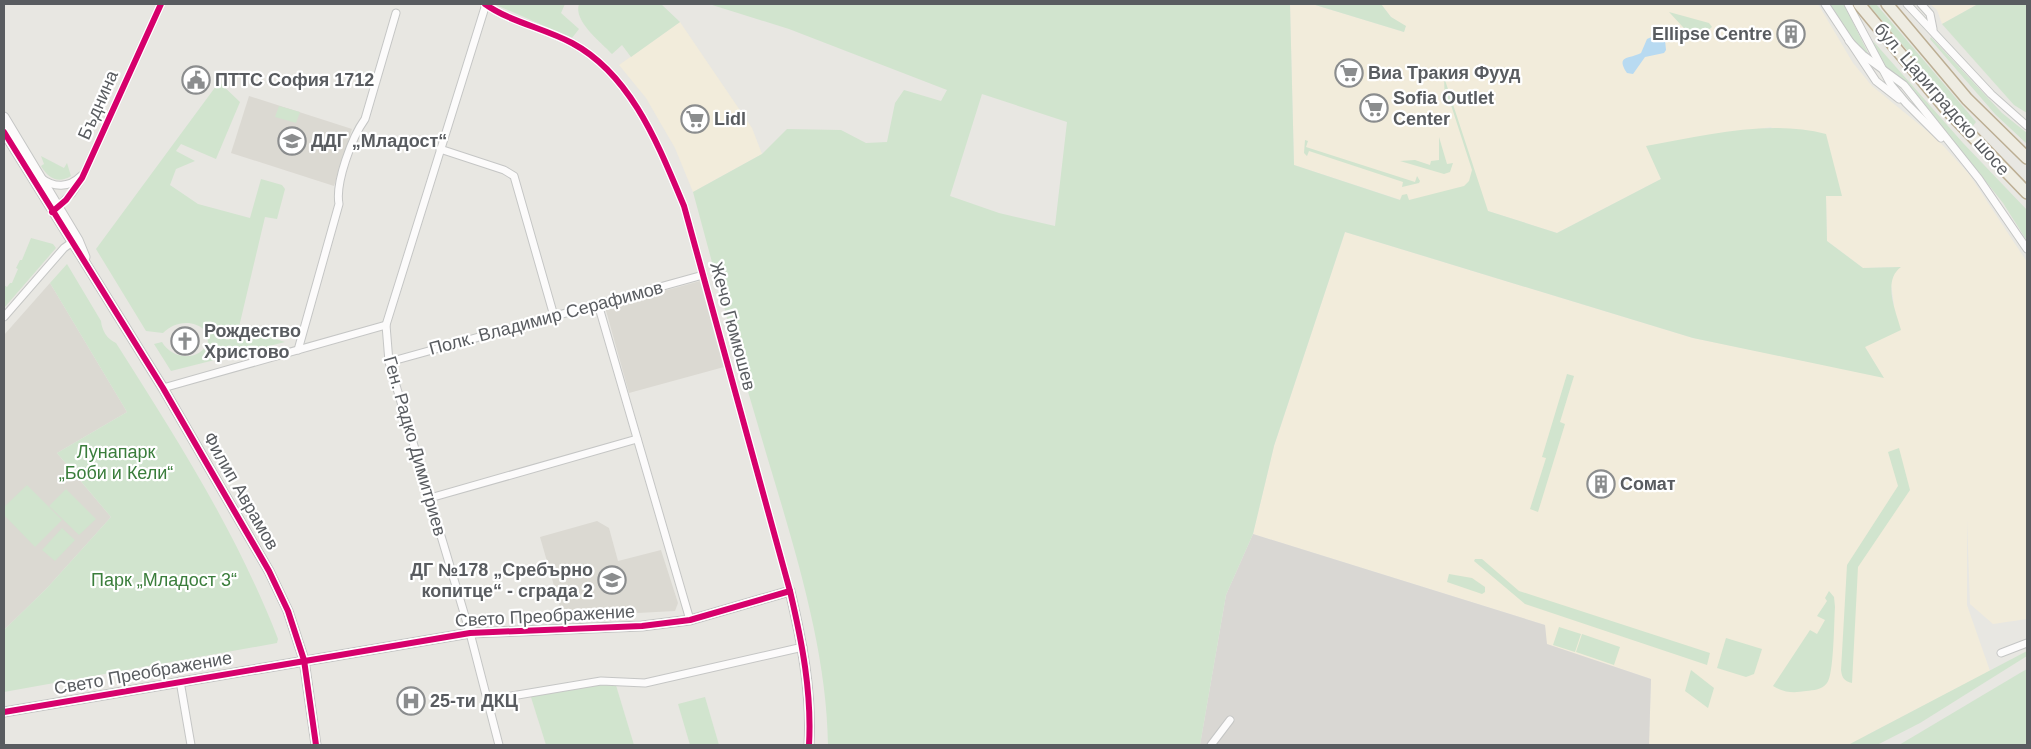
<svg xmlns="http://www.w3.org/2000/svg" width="2031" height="749" font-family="Helvetica,sans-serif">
<rect width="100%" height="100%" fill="#e8e7e2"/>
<!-- commercial -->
<g fill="#f2ecdb">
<path d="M1290 4H1312L1404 32 1405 26 1391 17 1381 4H1818L1853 63 1872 86 1937 139 1969 174 2027 262V619L1993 624 1970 604 1967 520V605L1990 671 1867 735 1860 745H1649L1651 679 1546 644 1545 625 1253 534 1274 446 1345 232 1693 338 1883 377 1865 347 1894 305 1891 284 1894 272 1900 267 1863 268 1827 241 1826 196H1841L1771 127 1647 146 1661 179 1557 233 1488 211 1410 203 1294 165Z"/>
<path d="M1930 4H1978L1942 24 1937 10Z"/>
<path d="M680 22 752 128 762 154 693 192 675 148 646 98 619 65Z"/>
</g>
<!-- industrial -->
<path fill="#d9d7d3" d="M1253 534 1545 625 1547 644 1651 679 1649 745H1200L1226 595Z"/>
<!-- education -->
<g fill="#dbd9d2">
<path d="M249 96 352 129 334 186 231 153Z"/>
<path d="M700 281 724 367 629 393 605 307Z"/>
<path d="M50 283 127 412 57 453 111 517 47 588 4 630V335Z"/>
<path d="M597 521 609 528 618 561 661 550 678 603 675 611 563 617 540 537Z"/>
</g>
<!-- green -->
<g fill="#d1e4ce" fill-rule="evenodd">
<path d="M494 4H565L561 13 579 29 572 38Z"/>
<path d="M579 4H661L680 22 631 57 622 45 612 54C601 42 573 21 579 4Z"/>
<path d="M709 4H1290L1294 165 1400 200 1402 195 1407 194 1409 200 1464 186 1469 181 1472 170 1451 105 1445 106 1444 77 1488 211 1557 233 1661 179 1646 146C1705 136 1767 119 1826 134L1842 196H1826L1827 241 1863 268 1901 267C1882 281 1896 311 1901 330L1865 347 1884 378 1693 338 1345 232 1274 446 1253 534 1226 595 1200 745H828C827 639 786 523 757 422 734 346 714 269 693 192L762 154 787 129 841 130 866 143 887 142 895 103 904 90 941 101 947 90 789 29ZM982 94 1067 122 1055 226 999 213 950 196Z"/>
<path d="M1312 4H1381L1391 17 1406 26 1404 32Z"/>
<path d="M1830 4H1844L1869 55C1856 51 1839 16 1830 4Z"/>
<path d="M1868 4H1876L1976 122 1972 127Z"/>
<path d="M1978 4H2027V113L2014 105 1942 24Z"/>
<path d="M1669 12 1709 23 1712 27 1695 40Z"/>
<path d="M1931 37 2002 113 2027 133V144L1995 114 1930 39Z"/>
<path d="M1873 41 1963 143 2027 210V241L2003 203 1909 85 1882 64Z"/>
<path d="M219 82 240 102 216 159 181 144 176 151 195 161 176 169 170 185 198 204 250 218 261 179 282 185 285 189 277 219 265 217 239 327 285 342 171 371 154 344 162 342C172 360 200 362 208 342L206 331C193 319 175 321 163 333L146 331 96 249Z"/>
<path d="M279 106 300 112 296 123 275 117Z"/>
<path d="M1439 137 1447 164 1453 163 1450 172 1444 174 1400 161 1415 160 1430 165 1431 161 1439 160Z"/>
<path d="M1305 140 1308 141 1306 147 1415 182 1417 176 1420 181 1419 183 1402 187 1403 182 1309 151 1307 156 1304 153Z"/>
<path d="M41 156 64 168 67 163 71 176C58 184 48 178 41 166L44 164Z"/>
<path d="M31 238 53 244 56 248 4 308V285L7 287 10 283H12L18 269 16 268 20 260H22Z"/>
<path d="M67 264 101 321C102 331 107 339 116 343 177 439 237 533 278 639L277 643 4 692V630L47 588 111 517 57 453 127 412 50 283Z"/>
<path d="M1567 374 1574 376 1560 422 1565 424 1538 512 1530 509 1546 458 1542 457Z"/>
<path d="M1899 448 1910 490 1858 567 1852 683C1844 681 1842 678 1841 670L1847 565 1898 486 1888 452Z"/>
<path d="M27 485 62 520 35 547 4 515V507Z"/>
<path d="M66 489 96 519 79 535 49 506Z"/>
<path d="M62 528 75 540 55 561 42 550Z"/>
<path d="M1475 559H1482L1519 591 1710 653 1707 665 1525 604 1474 561Z"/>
<path d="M1449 574 1472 578 1485 587V592L1482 594 1447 582Z"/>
<path d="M1829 591 1834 597 1835 607C1834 620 1834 675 1827 683 1822 690 1814 690 1806 691 1794 693 1784 693 1773 686L1810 630 1817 634 1825 620 1817 616 1827 601 1825 598Z"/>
<path d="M1559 627 1581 634 1575 652 1553 645Z"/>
<path d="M1582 634 1620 647 1614 665 1576 652Z"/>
<path d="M1726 638 1762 649 1754 674 1746 677 1717 668Z"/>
<path d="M2027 651V656L1920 723 1877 745H1848Z"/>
<path d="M2027 669V745H1899L2020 673Z"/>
<path d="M1691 670 1714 688 1708 708 1685 691Z"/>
<path d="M615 682 634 745H546L530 694Z"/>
<path d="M705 697 719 745H690L678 704Z"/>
</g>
<!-- water -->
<path fill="#b8daf1" d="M1656 35 1665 40 1666 50 1664 53 1645 57 1633 74 1627 73C1615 55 1630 59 1641 53L1647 39Z"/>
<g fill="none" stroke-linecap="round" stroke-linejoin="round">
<!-- minor casing -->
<g stroke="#c5c6c5" stroke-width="9">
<g id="minor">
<path d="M485 4C510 22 544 28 572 43 632 75 659 147 684 206L790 591"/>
<path d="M486 4 386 325 389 362 470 633 499 745"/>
<path d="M1825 4 1876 81 1899 99"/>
<path d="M1848 4 1891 85 1906 103 1941 138"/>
<path d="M1907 4 1991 94 2027 126"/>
<path d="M1921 4 1930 14 1933 29"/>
<path d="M1849 41 1863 55 1904 85 1979 179 2027 249"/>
<path d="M440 149 504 170 514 176 554 316"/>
<path d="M41 178C54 188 69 188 81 176"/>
<path d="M56 209 72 193 82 178 161 4"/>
<path d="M598 304 690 620"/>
<path d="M4 317 64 248 71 243"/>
<path d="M298 350 339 204C335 183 352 137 365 119L396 13"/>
<path d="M389 362 703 275"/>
<path d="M163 388 386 325"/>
<path d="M430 498 637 439"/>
<path d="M2001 653 2027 643"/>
<path d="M180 681 191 745"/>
<path d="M488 700 601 681 645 683 803 647"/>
<path d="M1211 745 1230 720"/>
</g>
</g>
<!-- tertiary casing -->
<g stroke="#c5c6c5" stroke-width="11">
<g id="tertiary">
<path d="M4 117 78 240 85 257"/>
<path d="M4 132 163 388 269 571 288 611 304 660 316 745"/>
<path d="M4 712 470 633 642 626 690 620 790 591C802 642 812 693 809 745"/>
</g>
</g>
<!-- trunk casing -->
<g stroke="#bcae93" stroke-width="14">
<g id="trunk">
<path d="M1859 4 1947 110 2027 193"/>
<path d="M1887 4 1967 99 2027 158"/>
</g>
</g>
<!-- minor -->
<use href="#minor" stroke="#fcfbfb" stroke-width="7"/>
<!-- tertiary -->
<use href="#tertiary" stroke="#fcfbfb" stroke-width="9"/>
<!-- trunk -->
<use href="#trunk" stroke="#eeece2" stroke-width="11"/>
<!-- cycleway casing -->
<g stroke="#fff" stroke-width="9">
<g id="cycleway">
<path d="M485 4C510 22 544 28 572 43 632 75 659 147 684 206L790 591C802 642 812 693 809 745"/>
<path d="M4 132 163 388 269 571 288 611 304 660 316 745"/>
<path d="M52 212 66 200 82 178 161 4"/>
<path d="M4 712 470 633 642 626 690 620 790 591"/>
</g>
</g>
<!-- cycleway -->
<use href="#cycleway" stroke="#d6006c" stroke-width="6"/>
</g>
<!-- icons -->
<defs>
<g id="building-ring" transform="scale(1.4375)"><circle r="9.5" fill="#fff" stroke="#8b8d8e" stroke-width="1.5"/><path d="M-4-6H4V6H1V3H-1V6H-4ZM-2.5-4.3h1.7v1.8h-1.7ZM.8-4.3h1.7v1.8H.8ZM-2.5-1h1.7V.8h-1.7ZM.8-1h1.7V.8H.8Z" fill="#8b8d8e"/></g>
<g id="supermarket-ring" transform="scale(1.4375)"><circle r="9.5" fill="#fff" stroke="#8b8d8e" stroke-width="1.5"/><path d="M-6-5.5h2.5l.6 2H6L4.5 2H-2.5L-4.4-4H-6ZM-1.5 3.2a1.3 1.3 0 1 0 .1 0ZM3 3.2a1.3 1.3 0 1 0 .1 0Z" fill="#8b8d8e"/></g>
<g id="civic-ring" transform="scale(1.4375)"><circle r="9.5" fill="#fff" stroke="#8b8d8e" stroke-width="1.5"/><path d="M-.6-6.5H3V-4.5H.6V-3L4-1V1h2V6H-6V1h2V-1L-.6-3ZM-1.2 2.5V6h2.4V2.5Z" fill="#8b8d8e"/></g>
<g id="school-ring" transform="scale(1.4375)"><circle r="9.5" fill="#fff" stroke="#8b8d8e" stroke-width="1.5"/><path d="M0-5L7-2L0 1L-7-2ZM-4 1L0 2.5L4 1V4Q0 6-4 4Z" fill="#8b8d8e"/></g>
<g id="church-ring" transform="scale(1.4375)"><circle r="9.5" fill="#fff" stroke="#8b8d8e" stroke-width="1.5"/><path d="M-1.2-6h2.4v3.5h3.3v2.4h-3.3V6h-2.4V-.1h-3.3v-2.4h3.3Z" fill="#8b8d8e"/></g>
<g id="hospital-ring" transform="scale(1.4375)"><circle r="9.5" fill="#fff" stroke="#8b8d8e" stroke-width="1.5"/><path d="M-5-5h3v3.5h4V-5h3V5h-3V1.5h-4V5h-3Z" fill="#8b8d8e"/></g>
</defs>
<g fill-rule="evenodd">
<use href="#building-ring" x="1791" y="34"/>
<use href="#supermarket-ring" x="1349" y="73"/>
<use href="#civic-ring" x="196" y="80"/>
<use href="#supermarket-ring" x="1374" y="108"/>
<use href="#supermarket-ring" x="695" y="119"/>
<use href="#school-ring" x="292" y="141"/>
<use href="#church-ring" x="185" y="341"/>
<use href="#building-ring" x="1601" y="484"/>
<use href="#school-ring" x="612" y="580"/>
<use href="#hospital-ring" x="411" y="701"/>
</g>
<g text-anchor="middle" stroke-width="4.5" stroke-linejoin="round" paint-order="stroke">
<!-- poi labels -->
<g font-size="18" font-weight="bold" fill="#595c60" stroke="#fff" text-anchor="start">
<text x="1772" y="40" text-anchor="end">Ellipse Centre</text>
<text x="1368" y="79">Виа Тракия Фууд</text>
<text x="215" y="86">ПТТС София 1712</text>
<text x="1393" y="104">Sofia Outlet<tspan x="1393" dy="21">Center</tspan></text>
<text x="714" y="125">Lidl</text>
<text x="311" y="147">ДДГ „Младост“</text>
<text x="204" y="337">Рождество<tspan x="204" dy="21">Христово</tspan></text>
<text x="1620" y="490">Сомат</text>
<text x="593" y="576" text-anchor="end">ДГ №178 „Сребърно<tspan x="593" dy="21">копитце“ - сграда 2</tspan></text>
<text x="430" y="707">25-ти ДКЦ</text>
</g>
<!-- street labels -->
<g font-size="18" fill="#595c60" stroke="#fff">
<text transform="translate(1942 99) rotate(49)" y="6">бул. Цариградско шосе</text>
<text transform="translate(98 105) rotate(-66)" y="6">Бъднина</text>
<text transform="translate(546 318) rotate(-15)" y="6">Полк. Владимир Серафимов</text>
<text transform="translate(733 326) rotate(75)" y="6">Жечо Гюмюшев</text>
<text transform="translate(415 446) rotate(74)" y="6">Ген. Радко Димитриев</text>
<text transform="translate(241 491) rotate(60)" y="6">Филип Аврамов</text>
<text transform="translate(545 616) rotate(-3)" y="6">Свето Преображение</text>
<text transform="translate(143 673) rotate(-10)" y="6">Свето Преображение</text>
</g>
<!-- park labels -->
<g font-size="18" fill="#3a7d3b" stroke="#fff">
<text x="116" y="458">Лунапарк<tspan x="116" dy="21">„Боби и Кели“</tspan></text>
<text x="164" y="586">Парк „Младост 3“</text>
</g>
</g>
<!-- border -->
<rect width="2031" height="749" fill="none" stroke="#595c60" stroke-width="10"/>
</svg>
